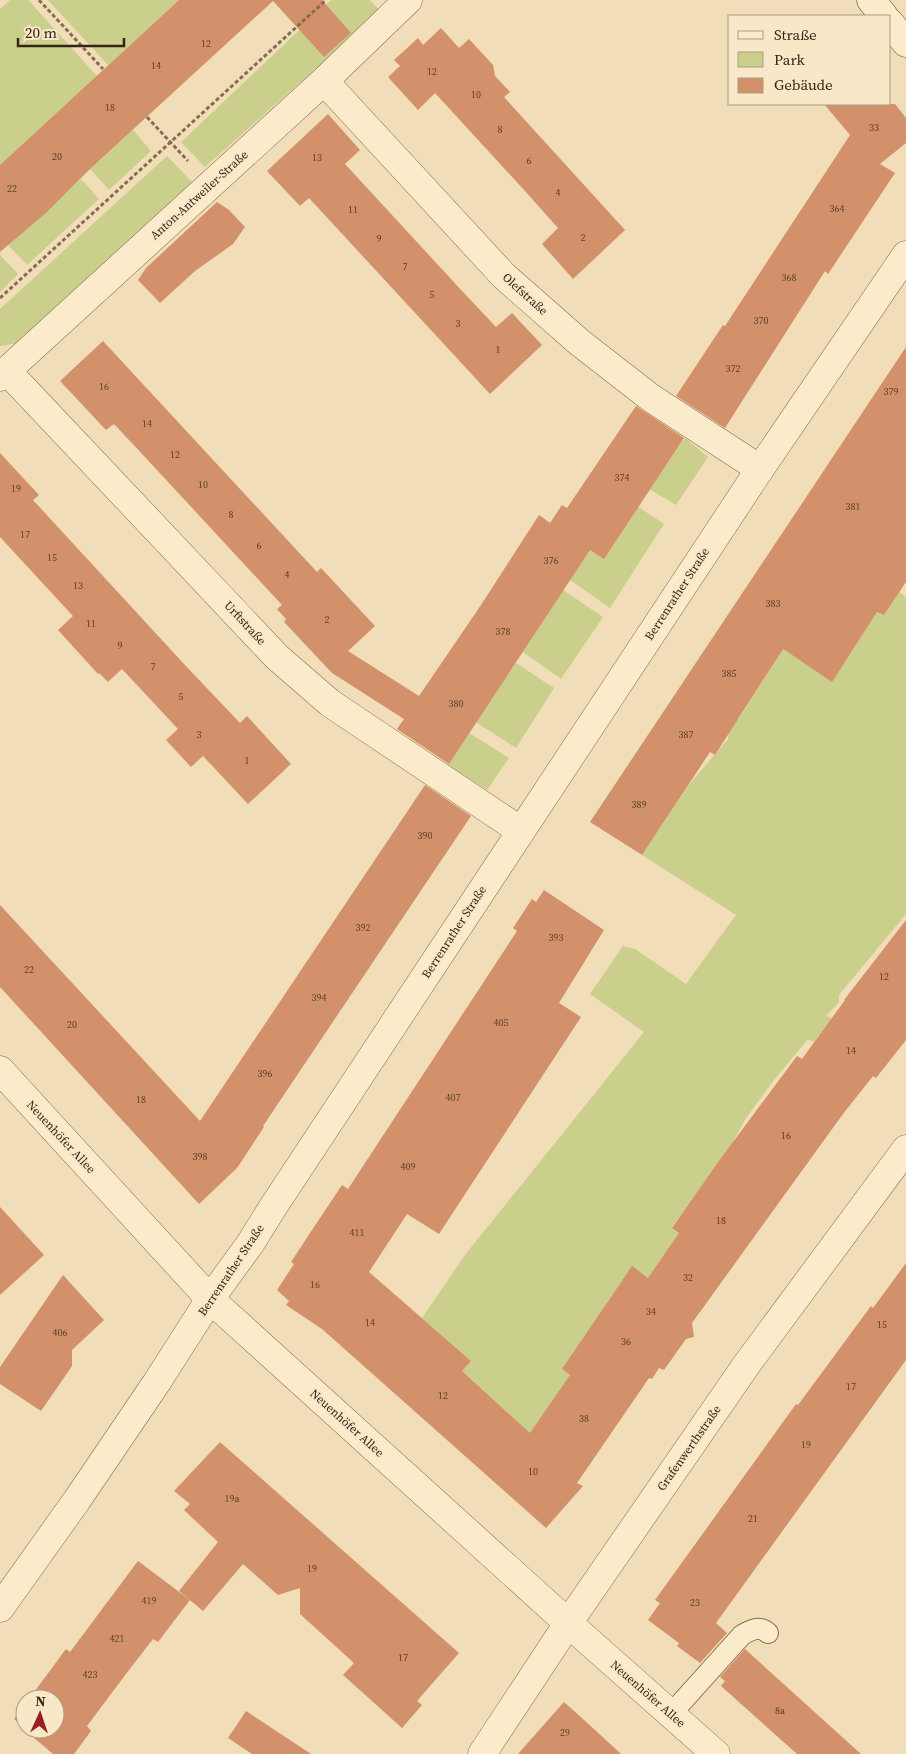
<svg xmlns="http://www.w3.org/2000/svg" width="906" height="1754" font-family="'Source Serif 4',serif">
<rect width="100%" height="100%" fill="#f1ddb8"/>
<!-- green -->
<g fill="#cacf8c">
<path d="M10 0H28L97 76 0 165V9Z"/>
<path d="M48 0H179L108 65Z"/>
<path d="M331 0H370L380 11 205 167 181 142Z"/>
<path d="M133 130 151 151 109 190 90 169Z"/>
<path d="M167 156 192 182 19 343 0 346V309Z"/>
<path d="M81 179 99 199 27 265 8 245Z"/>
<path d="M0 255 18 274 0 292Z"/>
<path d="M685 438 708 457 676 505 649 489Z"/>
<path d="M637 506 664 524 610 608 570 580 590 550 603 558Z"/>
<path d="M563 590 603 617 561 679 523 652Z"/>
<path d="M899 592 906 597V914L839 995V1002L826 1016 832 1018 814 1042 808 1039 774 1080 746 1118 694 1213 686 1208 672 1227 679 1233 650 1279 632 1267 604 1307 617 1316 562 1369 570 1375 534 1444 511 1423 515 1419 462 1371 471 1361 422 1318 465 1255 644 1032 590 994 623 946 635 949 686 984 736 915 642 855 688 786 728 739 732 716 738 720 774 663 781 648 832 681 877 612 884 615Z"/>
<path d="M516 663 554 688 516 748 476 722Z"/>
<path d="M469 733 509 758 487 790 448 765Z"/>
</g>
<!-- building -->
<g fill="#d2916a">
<path d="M179 0H322L351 33 324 57 273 1 90 169 47 212 0 252V165Z"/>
<path d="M441 28 459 48 469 39 493 65 495 76 510 92 504 97 625 230 573 279 542 244 558 228 525 191 435 93 418 110 388 77 400 66 394 60 418 38 423 45Z"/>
<path d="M824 104H895L906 118V143L880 164 895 173 828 274 825 271 725 428 676 396 723 325 725 326 850 135Z"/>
<path d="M328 114 360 150 345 164 463 292 496 327 512 313 542 345 490 394 309 198 300 206 267 171Z"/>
<path d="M217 202 229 210 245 227 233 244 195 271 160 303 138 280 146 268Z"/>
<path d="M103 341 317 572 321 568 375 626 348 651 419 696 481 605 539 515 550 523 562 505 567 508 636 406 684 438 604 559 590 550 449 764 397 729 404 719 332 673 284 622 286 619 277 609 282 605 144 456 114 424 106 430 60 381Z"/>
<path d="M906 347V582L884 615 877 612 832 682 783 649 715 755 710 752 642 855 590 822Z"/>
<path d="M0 453 39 495 33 500 184 664 240 723 247 716 291 764 248 804 203 756 191 767 166 740 178 729 122 669 108 682 99 673 98 674 58 630 73 616 0 537Z"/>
<path d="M425 785 471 816 263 1126 264 1127 237 1168 199 1204 0 987V905L200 1121Z"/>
<path d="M544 890 604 930 559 1003 581 1017 439 1234 407 1214 369 1272 471 1361 462 1371 530 1433 570 1375 562 1369 632 1266 648 1278 679 1233 672 1228 721 1158 797 1056 802 1059 845 1000H844L906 920V1040L876 1078 873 1076 843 1114 692 1323 694 1337 686 1339 664 1370 659 1368 652 1379 649 1378 577 1483 583 1486 546 1528 322 1329 286 1305 289 1301 277 1290 294 1264 291 1262 316 1224 342 1185 348 1189 517 931 513 928 532 899 536 902Z"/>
<path d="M0 1207 44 1255 0 1295Z"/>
<path d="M906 1263V1360L716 1623 727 1633 700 1663 677 1646 679 1643 648 1620 660 1603 655 1600 796 1404 798 1405 871 1306 873 1308Z"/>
<path d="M63 1275 104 1320 72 1350V1366L41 1411 0 1384V1367Z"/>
<path d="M220 1442 459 1653 417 1701 422 1705 402 1728 343 1675 354 1663 300 1614V1588L278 1595 243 1564 203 1611 179 1591 218 1542 184 1510 190 1504 174 1491Z"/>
<path d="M138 1561 190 1600 158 1642 153 1639 129 1670 87 1726 91 1731 74 1754H53L33 1737 35 1735 27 1729H55V1699H29L66 1649 70 1652Z"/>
<path d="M745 1649 861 1754H797L721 1686 725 1681 720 1677Z"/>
<path d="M564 1702 594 1729 621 1754H518Z"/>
<path d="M25 1705V1728L14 1719Z"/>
<path d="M246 1711 311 1754H252L228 1738Z"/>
</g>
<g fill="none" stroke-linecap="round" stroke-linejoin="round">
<!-- service casing -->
<g stroke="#886c52" stroke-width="22">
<path id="service" d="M671 1714 742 1635C751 1630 759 1625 768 1633"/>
</g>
<!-- minor casing -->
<g stroke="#886c52" stroke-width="29">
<g id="minor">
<path d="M324 81 504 276 579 342 651 398 760 469"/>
<path d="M7 371 277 657 330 703 521 831"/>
<path d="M0 377 324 81 408 0"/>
<path d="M482 1754 573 1616 747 1364 906 1149"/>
</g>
</g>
<!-- tertiary casing -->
<g stroke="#886c52" stroke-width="29">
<g id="tertiary">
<path d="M0 1070 210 1299 568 1623 716 1754"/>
<path d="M0 1608 77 1500 157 1382 210 1299 250 1244 273 1207 760 469 906 255"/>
</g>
</g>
<!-- secondary casing -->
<g stroke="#694d36" stroke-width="29">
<g id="secondary">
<path d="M871 0 884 16"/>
<path d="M890 23 906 43"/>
</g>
</g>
<!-- path -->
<g stroke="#886c52" stroke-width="3" stroke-dasharray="4 2.5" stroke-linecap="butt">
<path d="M39 0 103 69"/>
<path d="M147 117 188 161"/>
<path d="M0 298 326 0"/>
</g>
<!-- service -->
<use href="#service" stroke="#fcebcb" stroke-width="20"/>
<!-- minor -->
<use href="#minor" stroke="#fcebcb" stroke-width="28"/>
<!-- tertiary -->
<use href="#tertiary" stroke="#fcebcb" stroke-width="28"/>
<!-- secondary -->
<use href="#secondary" stroke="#fcebcb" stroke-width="28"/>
</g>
<g text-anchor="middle" stroke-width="4" stroke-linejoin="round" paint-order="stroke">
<!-- number labels -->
<g font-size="10" fill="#5c402d">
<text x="206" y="47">12</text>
<text x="156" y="69">14</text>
<text x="432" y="75">12</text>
<text x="476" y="98">10</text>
<text x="110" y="111">18</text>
<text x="874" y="131">33</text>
<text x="500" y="133">8</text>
<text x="57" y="160">20</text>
<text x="317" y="161">13</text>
<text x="529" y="164">6</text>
<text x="12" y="192">22</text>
<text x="558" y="196">4</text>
<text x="837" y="212">364</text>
<text x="353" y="213">11</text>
<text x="583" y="241">2</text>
<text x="379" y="242">9</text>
<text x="405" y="270">7</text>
<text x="789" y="281">368</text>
<text x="432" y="298">5</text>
<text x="761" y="324">370</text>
<text x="458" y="327">3</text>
<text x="498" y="353">1</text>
<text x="733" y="372">372</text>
<text x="104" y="390">16</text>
<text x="891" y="395">379</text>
<text x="147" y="427">14</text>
<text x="175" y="458">12</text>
<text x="622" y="481">374</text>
<text x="203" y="488">10</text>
<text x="16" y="492">19</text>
<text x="853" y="510">381</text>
<text x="231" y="518">8</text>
<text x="25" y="538">17</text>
<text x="259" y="549">6</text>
<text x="52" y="561">15</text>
<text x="551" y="564">376</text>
<text x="287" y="578">4</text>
<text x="78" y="589">13</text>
<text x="773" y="607">383</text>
<text x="327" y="623">2</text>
<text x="91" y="627">11</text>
<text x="503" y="635">378</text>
<text x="120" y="649">9</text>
<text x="153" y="670">7</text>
<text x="729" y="677">385</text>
<text x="181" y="700">5</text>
<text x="456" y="707">380</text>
<text x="199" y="738">3</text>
<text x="686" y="738">387</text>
<text x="247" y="764">1</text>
<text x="639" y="808">389</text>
<text x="425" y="839">390</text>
<text x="363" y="931">392</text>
<text x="556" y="941">393</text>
<text x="29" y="973">22</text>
<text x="884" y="980">12</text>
<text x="319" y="1001">394</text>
<text x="501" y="1026">405</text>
<text x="72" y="1028">20</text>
<text x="851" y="1054">14</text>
<text x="265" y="1077">396</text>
<text x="453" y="1101">407</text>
<text x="141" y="1103">18</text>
<text x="786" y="1139">16</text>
<text x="200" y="1160">398</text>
<text x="408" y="1170">409</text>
<text x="721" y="1224">18</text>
<text x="357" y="1236">411</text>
<text x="688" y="1281">32</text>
<text x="315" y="1288">16</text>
<text x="651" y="1315">34</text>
<text x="370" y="1326">14</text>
<text x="882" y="1328">15</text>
<text x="60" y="1336">406</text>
<text x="626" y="1345">36</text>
<text x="851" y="1390">17</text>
<text x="443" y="1399">12</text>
<text x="584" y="1422">38</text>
<text x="806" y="1448">19</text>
<text x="533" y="1475">10</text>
<text x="232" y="1502">19a</text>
<text x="753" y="1522">21</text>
<text x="312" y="1572">19</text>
<text x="149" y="1604">419</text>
<text x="695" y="1606">23</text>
<text x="117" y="1642">421</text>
<text x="403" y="1661">17</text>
<text x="90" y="1678">423</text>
<text x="780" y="1714">8a</text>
<text x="565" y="1736">29</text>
</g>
<!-- street labels -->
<g font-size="12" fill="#352519" stroke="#f8e8c8">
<text transform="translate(199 195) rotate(-42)" y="4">Anton-Antweiler-Straße</text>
<text transform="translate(525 294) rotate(42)" y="4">Olefstraße</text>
<text transform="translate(677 594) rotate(-57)" y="4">Berrenrather Straße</text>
<text transform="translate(245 623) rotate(47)" y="4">Urftstraße</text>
<text transform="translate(454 932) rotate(-57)" y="4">Berrenrather Straße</text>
<text transform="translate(61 1137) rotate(47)" y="4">Neuenhöfer Allee</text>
<text transform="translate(231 1270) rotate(-56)" y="4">Berrenrather Straße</text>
<text transform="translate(347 1423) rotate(42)" y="4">Neuenhöfer Allee</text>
<text transform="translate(689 1448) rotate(-55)" y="4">Grafenwerthstraße</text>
<text transform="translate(648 1694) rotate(41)" y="4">Neuenhöfer Allee</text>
</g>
</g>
<!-- legend -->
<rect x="728" y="15" width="162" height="90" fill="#f8e8c8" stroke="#aa9a82"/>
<rect x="738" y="31" width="25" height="8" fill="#fcebcb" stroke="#aa9a82"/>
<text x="774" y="40" font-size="15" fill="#352519">Straße</text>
<rect x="738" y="52" width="25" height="15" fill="#cacf8c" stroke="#aa9a82"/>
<text x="774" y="65" font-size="15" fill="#352519">Park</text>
<rect x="738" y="78" width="25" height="15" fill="#d2916a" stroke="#aa9a82"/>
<text x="774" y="90" font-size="15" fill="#352519">Gebäude</text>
<!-- north arrow -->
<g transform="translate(40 1714) rotate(3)"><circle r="24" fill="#f8e8c8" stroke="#aa9a82"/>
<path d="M0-4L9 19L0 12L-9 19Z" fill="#9b1e25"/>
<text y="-8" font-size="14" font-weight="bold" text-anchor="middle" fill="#352519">N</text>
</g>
<!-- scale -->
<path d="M18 38v8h106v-8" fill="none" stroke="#352519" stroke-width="2.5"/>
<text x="25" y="38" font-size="15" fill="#352519" stroke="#f8e8c8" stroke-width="4" paint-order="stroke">20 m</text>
</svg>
